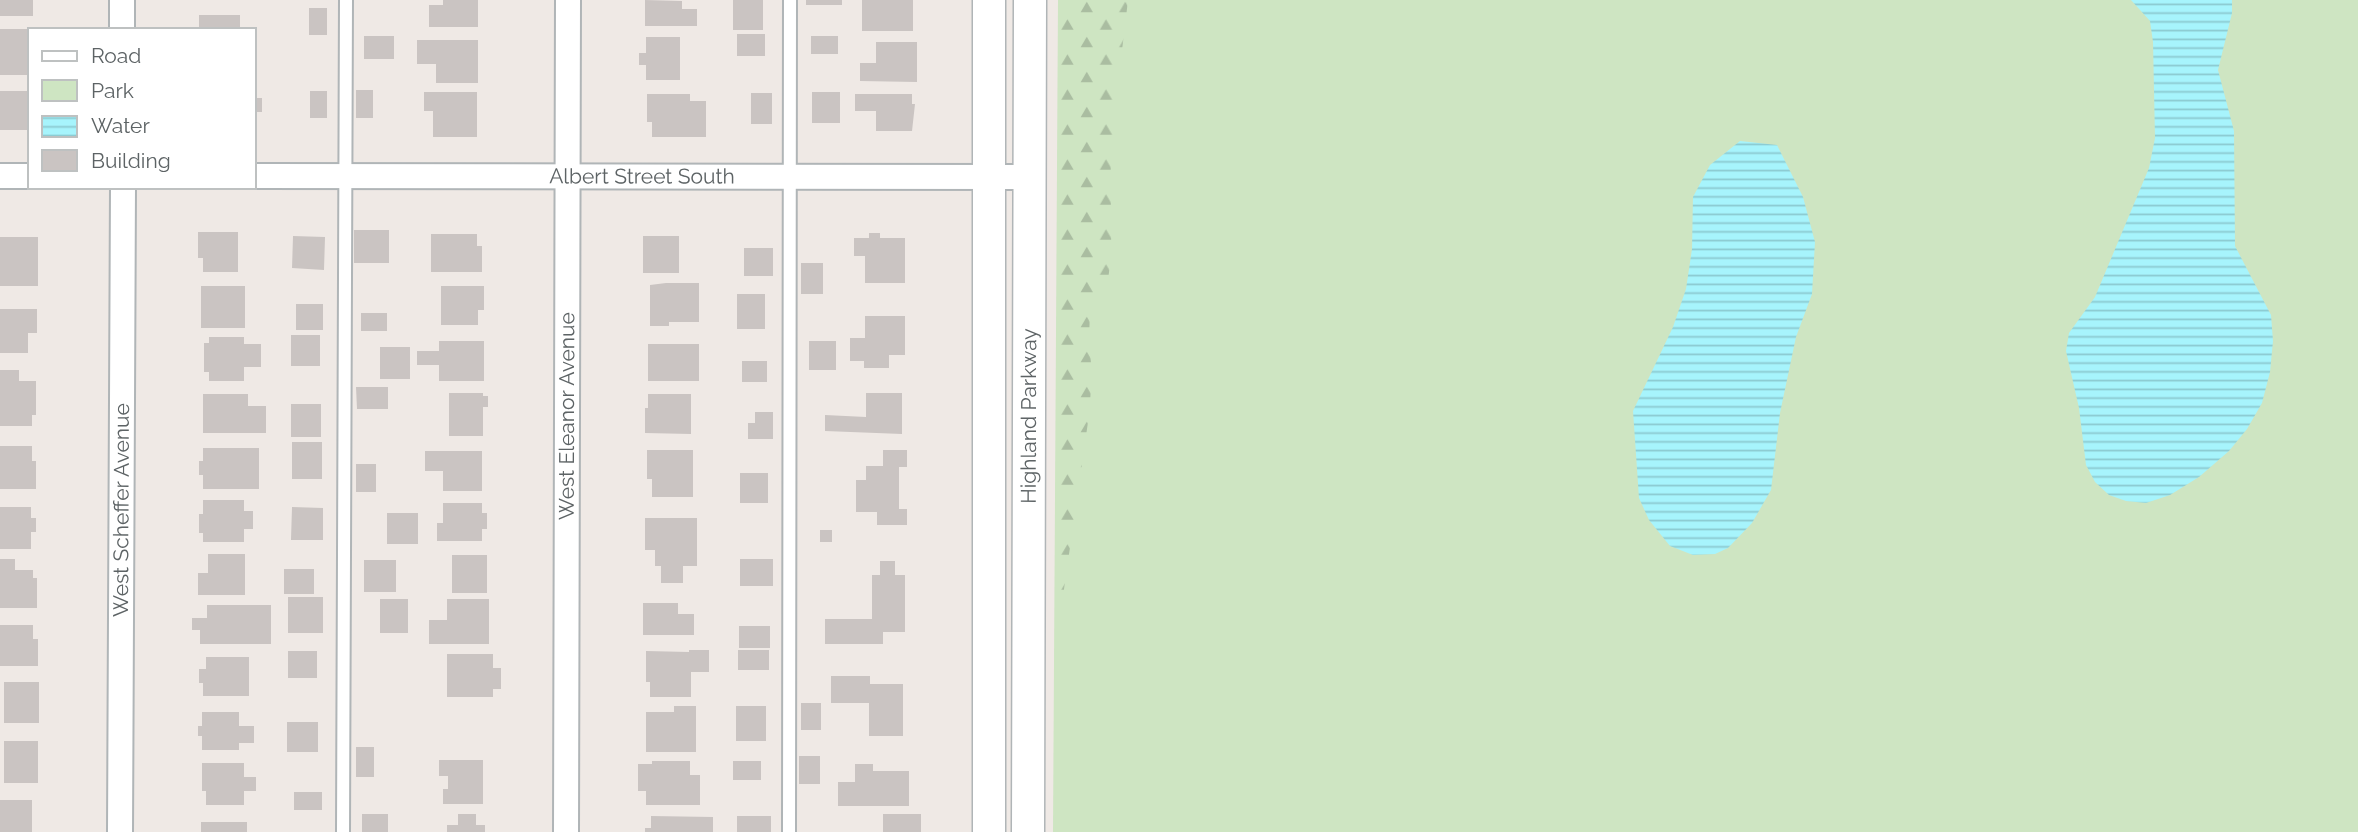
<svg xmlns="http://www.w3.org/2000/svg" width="2358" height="832" font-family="Raleway,sans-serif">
<defs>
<pattern id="forest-firs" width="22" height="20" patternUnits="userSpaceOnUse" patternTransform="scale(1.75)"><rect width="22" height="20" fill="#cee5c2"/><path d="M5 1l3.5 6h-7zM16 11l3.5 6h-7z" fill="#aabda1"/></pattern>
<pattern id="water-rules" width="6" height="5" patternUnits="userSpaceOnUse" patternTransform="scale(1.75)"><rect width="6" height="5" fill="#a7f4fc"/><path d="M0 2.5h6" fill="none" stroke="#8bc9d0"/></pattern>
</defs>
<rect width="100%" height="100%" fill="#efe9e5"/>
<!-- green -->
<path fill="#cee5c2" d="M1058 0H2358V832H1053Z"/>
<!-- forest -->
<path fill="url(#forest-firs)" d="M1059 0H1128C1122 54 1114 107 1111 161 1109 202 1115 244 1107 285L1101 289 1090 310 1089 340 1092 375 1089 415 1063 596H1055Z"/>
<!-- water -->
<g fill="url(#water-rules)">
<path d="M2131 0H2232V13L2218 70 2234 131 2235 246 2271 315 2273 341 2270 372 2262 403 2247 429 2229 451 2199 477 2170 495 2146 503 2126 501 2109 495 2095 482 2086 465 2079 408 2066 351 2069 333 2095 297 2149 168 2155 138 2153 42 2150 21Z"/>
<path d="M1740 141 1777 145 1803 197 1815 242 1812 294 1796 337 1780 413 1771 490 1752 523 1728 548 1715 554 1693 555 1670 546 1649 520 1639 498 1633 411 1673 327 1686 289 1692 249 1693 197 1710 165Z"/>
</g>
<!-- building -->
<g fill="#cac4c2">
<rect x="0" y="0" width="33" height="16"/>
<path d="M443 0H478V27H429V5H443Z"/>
<path d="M645 0 682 1V9H697V26H645Z"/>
<rect x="733" y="0" width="30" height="30"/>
<rect x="806" y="0" width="36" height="5"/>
<rect x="862" y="0" width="51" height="31"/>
<rect x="309" y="8" width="18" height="27"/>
<rect x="199" y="15" width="41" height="15"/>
<path d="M0 29H30L28 75H0Z"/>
<rect x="737" y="34" width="28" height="22"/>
<rect x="364" y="36" width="30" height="23"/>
<rect x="811" y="36" width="27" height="18"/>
<path d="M646 37H680V80H646V65H639V53H646Z"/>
<path d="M417 40H478V83H436V64H417Z"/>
<path d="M876 42H917V82L860 81V63H876Z"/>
<rect x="356" y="90" width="17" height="28"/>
<rect x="0" y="91" width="30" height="39"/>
<rect x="310" y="91" width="17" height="27"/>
<path d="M424 92H477V137H433V111H424Z"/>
<rect x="812" y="92" width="28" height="31"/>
<rect x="751" y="93" width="21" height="31"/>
<path d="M647 94H690V101H706V137H652V122H647Z"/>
<path d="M855 94H912V104H915L912 131H876V111H855Z"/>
<rect x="254" y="98" width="8" height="14"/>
<rect x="354" y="230" width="35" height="33"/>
<path d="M198 232H238V272H203V258H198Z"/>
<path d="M869 233H880V238H905V283H865V256H854V238H869Z"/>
<path d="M431 234H477V246H482V272H431Z"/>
<path d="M293 236 325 237 324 270 292 268Z"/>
<rect x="643" y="236" width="36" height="37"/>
<rect x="0" y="237" width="38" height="49"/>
<rect x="744" y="248" width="29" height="28"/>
<rect x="801" y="263" width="22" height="31"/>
<path d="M666 283H699V322H669V326H650V285Z"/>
<rect x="201" y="286" width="44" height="42"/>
<path d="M441 286H484V310H478V325H441Z"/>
<rect x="737" y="294" width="28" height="35"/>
<rect x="296" y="304" width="27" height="26"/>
<path d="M0 309H37V333H28V353H0Z"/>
<rect x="361" y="313" width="26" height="18"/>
<path d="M865 316H905V355H889V368H864V361H850V338H865Z"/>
<rect x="291" y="335" width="29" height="31"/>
<path d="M209 337H244V344H261V367H244V381H209V372H204V343H209Z"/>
<path d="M439 341H484V381H439V365H417V351H439Z"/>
<rect x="809" y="341" width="27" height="29"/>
<rect x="648" y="344" width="51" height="37"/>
<rect x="380" y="347" width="30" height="32"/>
<rect x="742" y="361" width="25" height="21"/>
<path d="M0 370H19V381H36V415H32V426H0Z"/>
<path d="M356 387H388V409H357Z"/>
<path d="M449 393H483V396H488V407H483V436H449Z"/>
<path d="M866 393H902V434L825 431V415L866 417Z"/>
<path d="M203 394H248V406H266V433H203Z"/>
<path d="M648 394H691V434L645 433V408H648Z"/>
<rect x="291" y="404" width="30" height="33"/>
<path d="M755 412H773V439H748V423H755Z"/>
<rect x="292" y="442" width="30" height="37"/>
<path d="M0 446H32V461H36V489H0Z"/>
<path d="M203 448H259V489H203V475H199V461H203Z"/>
<path d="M647 450H693V497H652V479H647Z"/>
<path d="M883 450H907V467H899V509H907V525H877V512H856V480H866V466H883Z"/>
<path d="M425 451H482V491H443V471H425Z"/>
<rect x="356" y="464" width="20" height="28"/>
<rect x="740" y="473" width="28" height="30"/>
<path d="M203 500H244V511H253V529H244V542H203V533H199V514H203Z"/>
<path d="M443 503H482V513H487V529H482V541H437V523H443Z"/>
<path d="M0 507H31V518H36V532H31V549H0Z"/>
<path d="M292 507 323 508V540H291Z"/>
<rect x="387" y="513" width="31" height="31"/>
<path d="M645 518H697V566H683V583H661V566H655V550H645Z"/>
<rect x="820" y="530" width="12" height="12"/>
<path d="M208 554H245V595H198V573H208Z"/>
<rect x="452" y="555" width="35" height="38"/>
<path d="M0 559H15V570H33V578H37V608H0Z"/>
<rect x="740" y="559" width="33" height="27"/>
<rect x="364" y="560" width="32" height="32"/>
<path d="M880 561H895V575H905V632H883V644H825V619H872V575H880Z"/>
<rect x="284" y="569" width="30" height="25"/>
<rect x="288" y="597" width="35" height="36"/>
<rect x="380" y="599" width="28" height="34"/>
<path d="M447 599H489V644H429V620H447Z"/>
<path d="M643 603H678V614H694V635H643Z"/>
<path d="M207 605H271V644H200V630H192V618H207Z"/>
<path d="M0 625H33V639H38V666H0Z"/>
<rect x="739" y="626" width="31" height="22"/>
<path d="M689 650H709V672H691V697H650V682H646V651L689 652Z"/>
<rect x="738" y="650" width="31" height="20"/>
<rect x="288" y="651" width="29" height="27"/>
<path d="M447 654H493V668H501V689H493V697H447Z"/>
<path d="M206 657H249V696H203V683H199V669H206Z"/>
<path d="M831 676H870V684H903V736H869V703H831Z"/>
<rect x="4" y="682" width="35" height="41"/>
<rect x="801" y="703" width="20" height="27"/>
<path d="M674 706H696V752H646V712H674Z"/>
<rect x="736" y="706" width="30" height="35"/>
<path d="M202 712H239V726H254V743H239V750H202V736H198V726H202Z"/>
<rect x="287" y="722" width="31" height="30"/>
<rect x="4" y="741" width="34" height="42"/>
<rect x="356" y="747" width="18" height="30"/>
<rect x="799" y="756" width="21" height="28"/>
<path d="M439 760H483V804H443V789H448V776H439Z"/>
<path d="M652 761H690V775H700V805H646V791H638V764H652Z"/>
<rect x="733" y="761" width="28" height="19"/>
<path d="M202 763H244V777H256V791H244V805H206V791H202Z"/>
<path d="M855 764H873V771H909V806H838V782H855Z"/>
<rect x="294" y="792" width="28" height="18"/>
<rect x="0" y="800" width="32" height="32"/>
<rect x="362" y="814" width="26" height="18"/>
<path d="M458 814H476V825H485V832H447V825H458Z"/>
<rect x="883" y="814" width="38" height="18"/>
<path d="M651 816 713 817V832H645V828H651Z"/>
<rect x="737" y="816" width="34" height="16"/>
<rect x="201" y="822" width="46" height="10"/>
</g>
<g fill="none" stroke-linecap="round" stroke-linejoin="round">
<!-- service casing -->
<g stroke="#b0b5b7" stroke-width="16">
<g id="service">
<path d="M343 832 346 0"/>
<path d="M789 832 790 0"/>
</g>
</g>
<!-- minor casing -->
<g stroke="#b0b5b7" stroke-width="28">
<g id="minor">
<path d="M122 0V30"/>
<path d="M0 176H30"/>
<path id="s1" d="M254 176 1030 177"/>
<path id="s2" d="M120 832 123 187"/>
<path id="s3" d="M566 832 568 0"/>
</g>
</g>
<!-- tertiary casing -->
<g stroke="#b0b5b7" stroke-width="35">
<g id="tertiary">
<path d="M989 832V0"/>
<path id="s4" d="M1028 832 1030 0"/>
</g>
</g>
<!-- service -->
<use href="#service" stroke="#fff" stroke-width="12"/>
<!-- minor -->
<use href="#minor" stroke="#fff" stroke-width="24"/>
<!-- tertiary -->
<use href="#tertiary" stroke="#fff" stroke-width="32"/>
</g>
<g text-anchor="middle" stroke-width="6" stroke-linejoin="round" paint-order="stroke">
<!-- street labels -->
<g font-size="21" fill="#5d6365" stroke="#fff">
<text dy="7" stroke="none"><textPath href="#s1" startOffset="388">Albert Street South</textPath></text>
<text dy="7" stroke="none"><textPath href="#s3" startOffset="416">West Eleanor Avenue</textPath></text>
<text dy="7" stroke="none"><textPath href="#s4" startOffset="416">Highland Parkway</textPath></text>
<text dy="7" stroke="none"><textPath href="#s2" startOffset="322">West Scheffer Avenue</textPath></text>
</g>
</g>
<!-- legend -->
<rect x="28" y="28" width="228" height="161" fill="#ffffff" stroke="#bec1c1" stroke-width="2"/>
<rect x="42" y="51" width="35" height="10" fill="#ffffff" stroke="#bec1c1" stroke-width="2"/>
<text x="91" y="63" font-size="21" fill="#5d6365">Road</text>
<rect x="42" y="80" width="35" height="21" fill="#cee5c2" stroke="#bec1c1" stroke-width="2"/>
<text x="91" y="98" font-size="21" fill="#5d6365">Park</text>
<rect x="42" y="116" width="35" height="21" fill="url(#water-rules)" stroke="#bec1c1" stroke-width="2"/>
<text x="91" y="133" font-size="21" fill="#5d6365">Water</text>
<rect x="42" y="150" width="35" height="21" fill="#cac4c2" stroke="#bec1c1" stroke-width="2"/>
<text x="91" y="168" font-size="21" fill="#5d6365">Building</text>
</svg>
